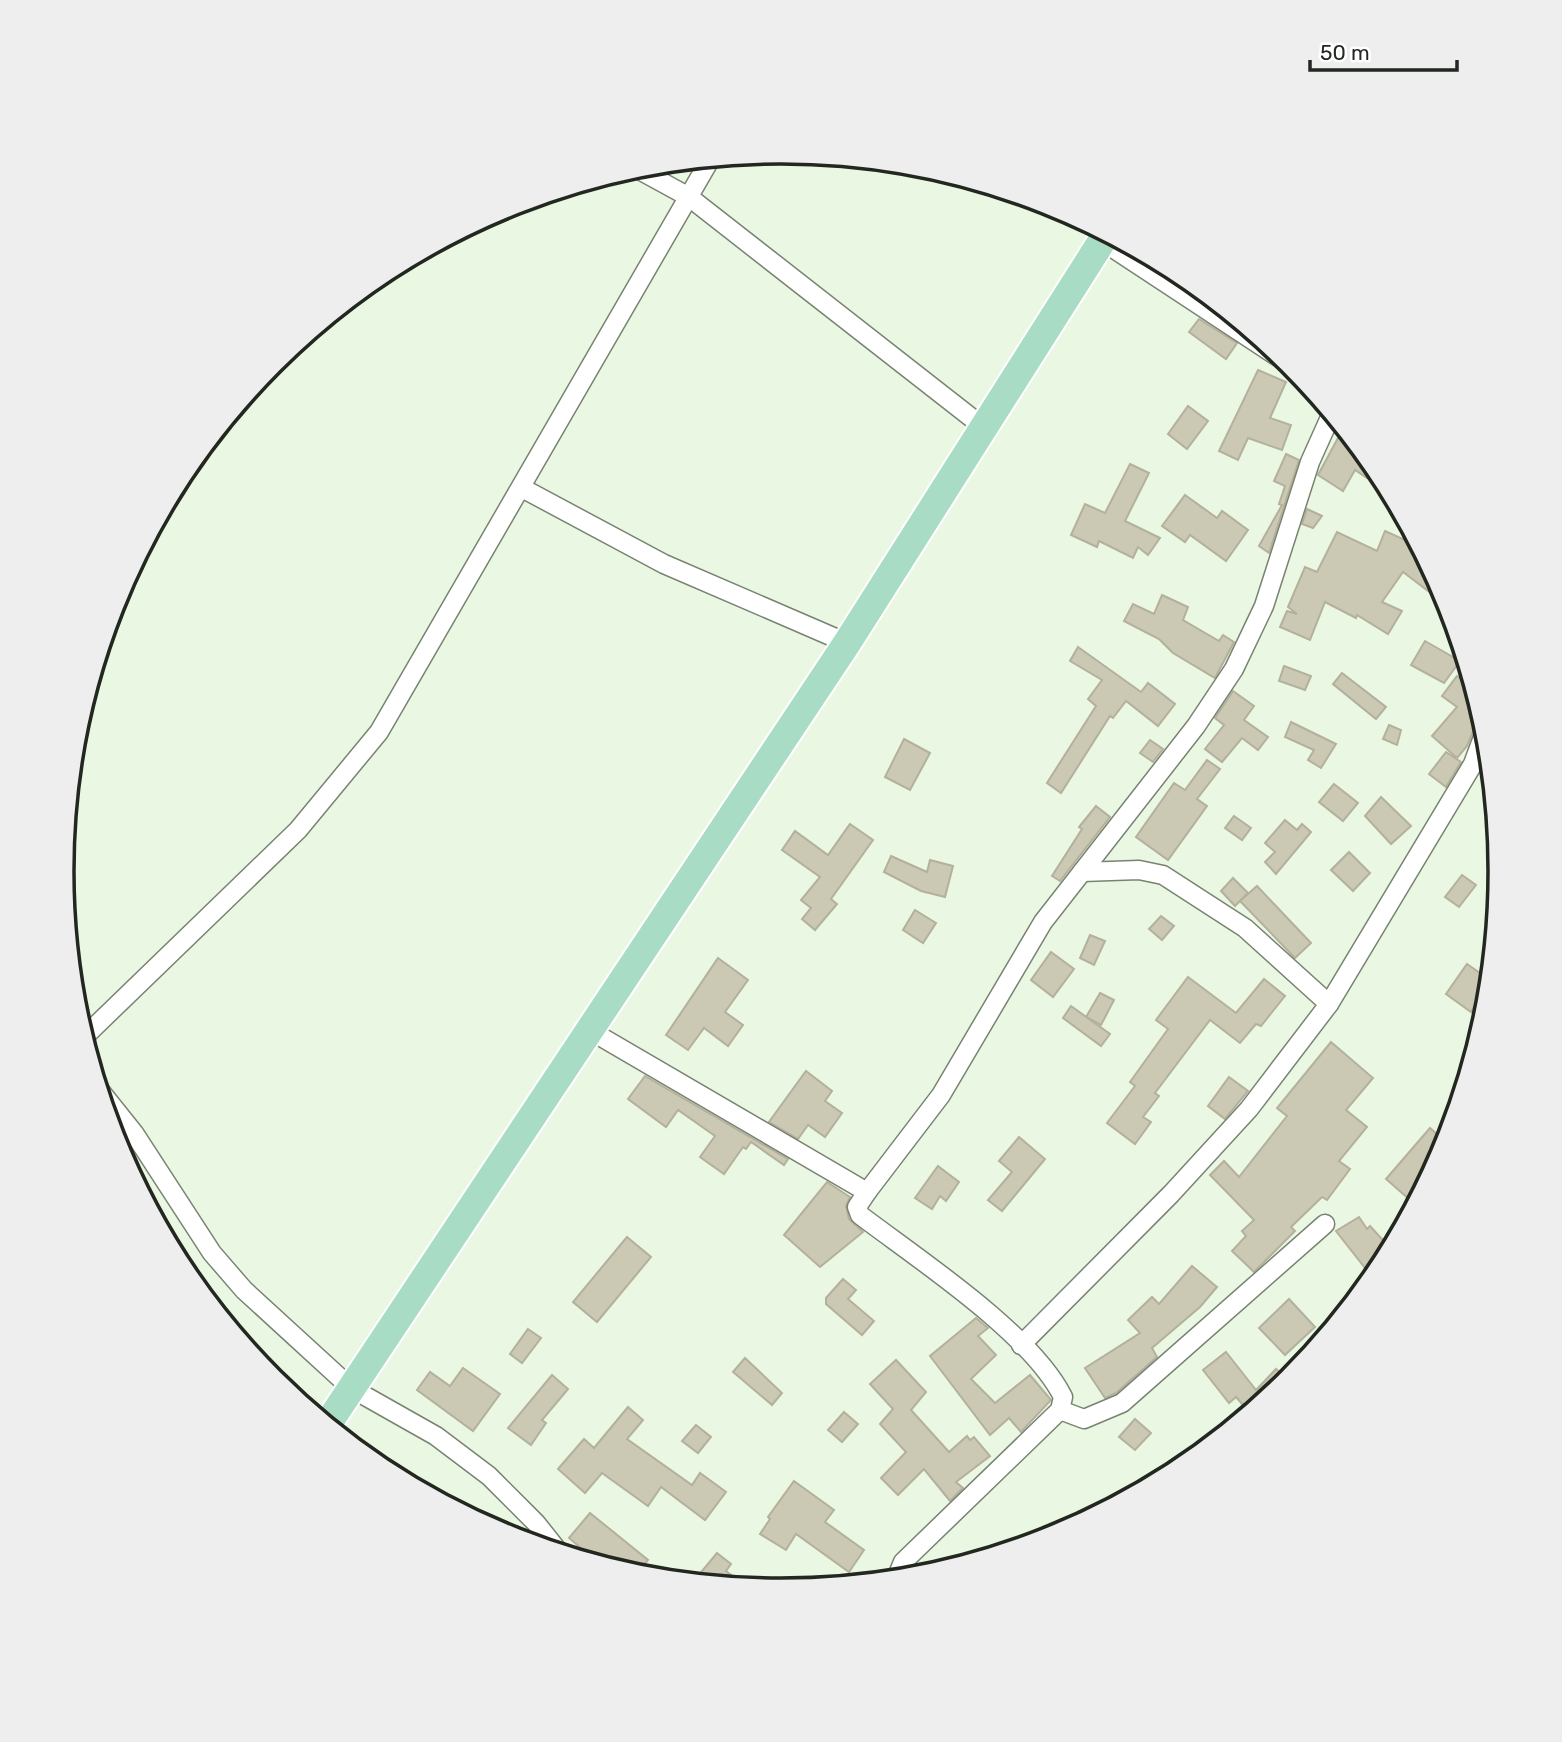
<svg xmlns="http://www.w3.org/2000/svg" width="1562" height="1742" font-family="Rubik,sans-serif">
<rect width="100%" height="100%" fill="#eaf7e2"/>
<!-- building -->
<g fill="#cbc9b3" stroke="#b3b19b" stroke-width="2">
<path d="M1199 319 1237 343 1226 359 1189 332Z"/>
<path d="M1258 370 1286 382 1270 418 1291 425 1282 450 1248 438 1238 460 1219 451Z"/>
<path d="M1188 406 1208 421 1187 449 1168 434Z"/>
<path d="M1338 438 1359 451 1360 448 1375 465 1367 478 1355 470 1343 491 1318 475Z"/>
<path d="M1286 454 1299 460 1269 553 1259 546 1282 505 1279 504 1285 486 1274 481Z"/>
<path d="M1130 464 1149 473 1125 521 1160 538 1148 555 1138 547 1133 558 1099 541 1097 547 1071 535 1085 504 1105 513Z"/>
<path d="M1185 495 1217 518 1222 511 1248 530 1226 561 1190 535 1185 542 1162 526Z"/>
<path d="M1307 509 1322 516 1313 528 1302 524Z"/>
<path d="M1385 531 1403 539 1424 555 1449 607 1403 572 1382 602 1402 611 1388 634 1357 615 1356 618 1325 602 1310 640 1280 627 1287 611 1297 614 1288 607 1305 567 1317 572 1337 532 1377 551Z"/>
<path d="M1162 595 1188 607 1183 620 1219 641 1223 635 1234 642 1215 678 1173 653 1159 639 1124 621 1133 604 1154 614Z"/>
<path d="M1425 641 1460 661 1444 683 1411 665Z"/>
<path d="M1078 647 1141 692 1148 683 1175 704 1158 726 1126 701 1113 718 1110 716 1061 793 1047 783 1096 706 1088 699 1102 680 1070 661Z"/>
<path d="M1284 666 1311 676 1305 690 1279 681Z"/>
<path d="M1342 673 1386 707 1376 719 1333 684Z"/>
<path d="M1457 676 1474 689 1483 718 1476 724 1467 746 1457 758 1432 736 1457 707 1442 696Z"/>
<path d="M1233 691 1254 706 1244 720 1268 737 1258 750 1242 738 1222 762 1205 749 1224 725 1215 718Z"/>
<path d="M1291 722 1336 744 1321 768 1308 760 1314 750 1285 737Z"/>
<path d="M1389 725 1401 730 1397 745 1383 739Z"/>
<path d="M904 739 930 753 910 790 885 777Z"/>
<path d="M1150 740 1163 749 1153 762 1140 753Z"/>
<path d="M1446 752 1461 762 1446 787 1429 774Z"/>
<path d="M1207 760 1220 769 1197 799 1207 806 1168 860 1136 837 1174 783 1185 790Z"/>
<path d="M1334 784 1358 803 1343 821 1319 802Z"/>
<path d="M1381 797 1411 826 1391 844 1365 816Z"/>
<path d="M1096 806 1110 817 1060 881 1052 876 1082 829 1079 827Z"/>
<path d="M1234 816 1251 828 1242 840 1225 828Z"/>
<path d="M1285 820 1297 830 1302 824 1311 832 1276 874 1265 862 1275 852 1265 843Z"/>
<path d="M850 824 873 840 831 899 837 904 815 930 802 919 811 908 801 900 820 877 782 850 795 831 828 855Z"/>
<path d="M1349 852 1370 873 1353 891 1331 870Z"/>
<path d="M891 856 927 872 930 860 953 866 945 897 921 891 884 872Z"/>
<path d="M1462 875 1476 885 1459 907 1445 897Z"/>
<path d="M1233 878 1248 893 1235 906 1221 891Z"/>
<path d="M1257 886 1311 943 1295 958 1240 901Z"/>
<path d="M915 910 936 923 923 943 903 930Z"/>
<path d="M1161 916 1174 926 1162 940 1149 929Z"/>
<path d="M1090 935 1105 941 1094 965 1080 958Z"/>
<path d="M1051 952 1074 969 1053 997 1031 980Z"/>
<path d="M718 958 748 980 725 1012 743 1025 728 1046 704 1028 688 1050 666 1035Z"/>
<path d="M1467 964 1490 980 1471 1012 1446 994Z"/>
<path d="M1188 977 1236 1013 1264 979 1285 996 1261 1026 1256 1024 1240 1043 1210 1020 1155 1093 1159 1096 1143 1117 1151 1122 1135 1144 1107 1123 1135 1086 1130 1082 1168 1029 1156 1020Z"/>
<path d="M1100 993 1114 1000 1101 1025 1086 1017Z"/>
<path d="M1071 1006 1110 1034 1101 1046 1063 1018Z"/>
<path d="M1331 1042 1373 1078 1346 1110 1367 1127 1339 1161 1350 1169 1327 1200 1322 1197 1291 1227 1295 1231 1254 1272 1232 1251 1246 1236 1242 1231 1254 1220 1210 1175 1224 1161 1239 1177 1287 1116 1277 1108Z"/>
<path d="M806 1071 832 1091 825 1101 842 1113 825 1137 808 1125 798 1139 769 1122Z"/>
<path d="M645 1076 788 1159 784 1165 751 1142 746 1149 743 1147 724 1174 700 1157 715 1136 678 1110 666 1127 628 1099Z"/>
<path d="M1229 1077 1248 1091 1225 1119 1208 1106Z"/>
<path d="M1430 1128 1447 1143 1430 1176 1410 1200 1386 1179Z"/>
<path d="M1019 1137 1045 1159 1002 1211 988 1200 1012 1172 999 1161Z"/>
<path d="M938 1166 959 1182 946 1201 940 1196 932 1209 915 1198Z"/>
<path d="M827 1182 850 1197 846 1206 849 1219 863 1232 820 1267 784 1235Z"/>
<path d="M1359 1217 1367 1229 1370 1226 1391 1249 1383 1263 1376 1257 1365 1268 1336 1231Z"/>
<path d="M627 1237 651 1257 597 1322 573 1302Z"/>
<path d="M1192 1266 1217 1287 1200 1307 1152 1348 1157 1357 1116 1393 1105 1398 1085 1368 1140 1333 1128 1320 1152 1297 1159 1304Z"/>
<path d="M843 1279 856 1290 848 1299 874 1321 862 1335 826 1304V1298Z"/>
<path d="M1289 1299 1315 1327 1285 1355 1259 1328Z"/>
<path d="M976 1318 988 1328 978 1336 996 1355 971 1379 995 1403 1030 1375 1051 1400 1021 1432 1009 1418 990 1435 930 1356Z"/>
<path d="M528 1329 541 1338 522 1363 510 1354Z"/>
<path d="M1226 1352 1256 1390 1276 1369 1289 1381 1244 1418 1237 1411 1243 1405 1236 1397 1229 1403 1203 1370Z"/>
<path d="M745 1358 782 1393 772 1405 733 1372Z"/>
<path d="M896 1360 926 1392 911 1410 949 1452 967 1436 970 1440 974 1437 990 1456 956 1482 963 1488 950 1501 924 1469 898 1495 881 1478 906 1452 880 1424 893 1409 870 1384Z"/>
<path d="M463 1368 500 1394 473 1431 417 1390 430 1372 450 1386Z"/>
<path d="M552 1375 568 1389 542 1420 546 1423 531 1445 508 1428Z"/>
<path d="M628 1407 643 1420 627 1439 692 1485 700 1473 726 1492 705 1520 661 1487 648 1506 602 1473 585 1493 558 1469 584 1439 594 1448Z"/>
<path d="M844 1412 858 1424 842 1442 828 1430Z"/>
<path d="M1135 1419 1151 1433 1135 1450 1119 1437Z"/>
<path d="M696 1425 711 1437 698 1453 682 1441Z"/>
<path d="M794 1481 834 1510 825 1522 864 1550 849 1572 796 1534 786 1550 760 1534 770 1519 768 1517Z"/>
<path d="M590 1513 648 1560 635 1575 601 1565 569 1538Z"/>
<path d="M717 1553 731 1564 726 1571 748 1588 693 1582Z"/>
</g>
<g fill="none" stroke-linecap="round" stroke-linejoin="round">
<!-- street casing -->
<g stroke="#788371" stroke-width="21">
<g id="street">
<path d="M634 167 689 197 982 426"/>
<path d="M1102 241 1295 368"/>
<path d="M522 488 664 564 847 643"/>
<path d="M1082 872 1139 870 1163 875 1245 928 1329 1004"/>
<path d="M591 1031 867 1192 941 1095 1043 922 1196 726 1234 669 1264 606 1310 462 1332 413"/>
<path d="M83 1038 298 830 379 732 711 158"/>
<path d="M98 1088 134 1133 212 1253 244 1290 351 1388 436 1436 489 1476 536 1523 559 1552"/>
<path d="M867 1192 857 1207 860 1215C918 1259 1031 1333 1063 1397L1060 1410 903 1562 896 1579"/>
<path d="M1021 1345 1171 1194 1249 1109 1329 1004 1473 764 1486 729"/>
<path d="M1060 1410 1084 1419 1122 1403 1325 1224"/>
</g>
</g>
<!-- primary casing -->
<g stroke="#fff" stroke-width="32">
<path id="primary" d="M327 1425 847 643 1107 233"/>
</g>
<!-- street -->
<use href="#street" stroke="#fff" stroke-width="18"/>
<!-- primary -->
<use href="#primary" stroke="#a9dcc5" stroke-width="28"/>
</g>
<!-- crop -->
<path d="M0 0H1562V1742H0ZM74 871a707 707 0 1 1 1414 0a707 707 0 1 1-1414 0Z" fill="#edeeed" fill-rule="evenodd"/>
<path fill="none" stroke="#22271f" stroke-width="3.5" d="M74 871a707 707 0 1 1 1414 0a707 707 0 1 1-1414 0Z"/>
<!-- scale -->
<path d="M1310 60v10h147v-10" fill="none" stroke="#22271f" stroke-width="3.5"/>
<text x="1320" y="60" font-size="21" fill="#22271f" stroke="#ffffff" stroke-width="5" paint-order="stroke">50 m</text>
</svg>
